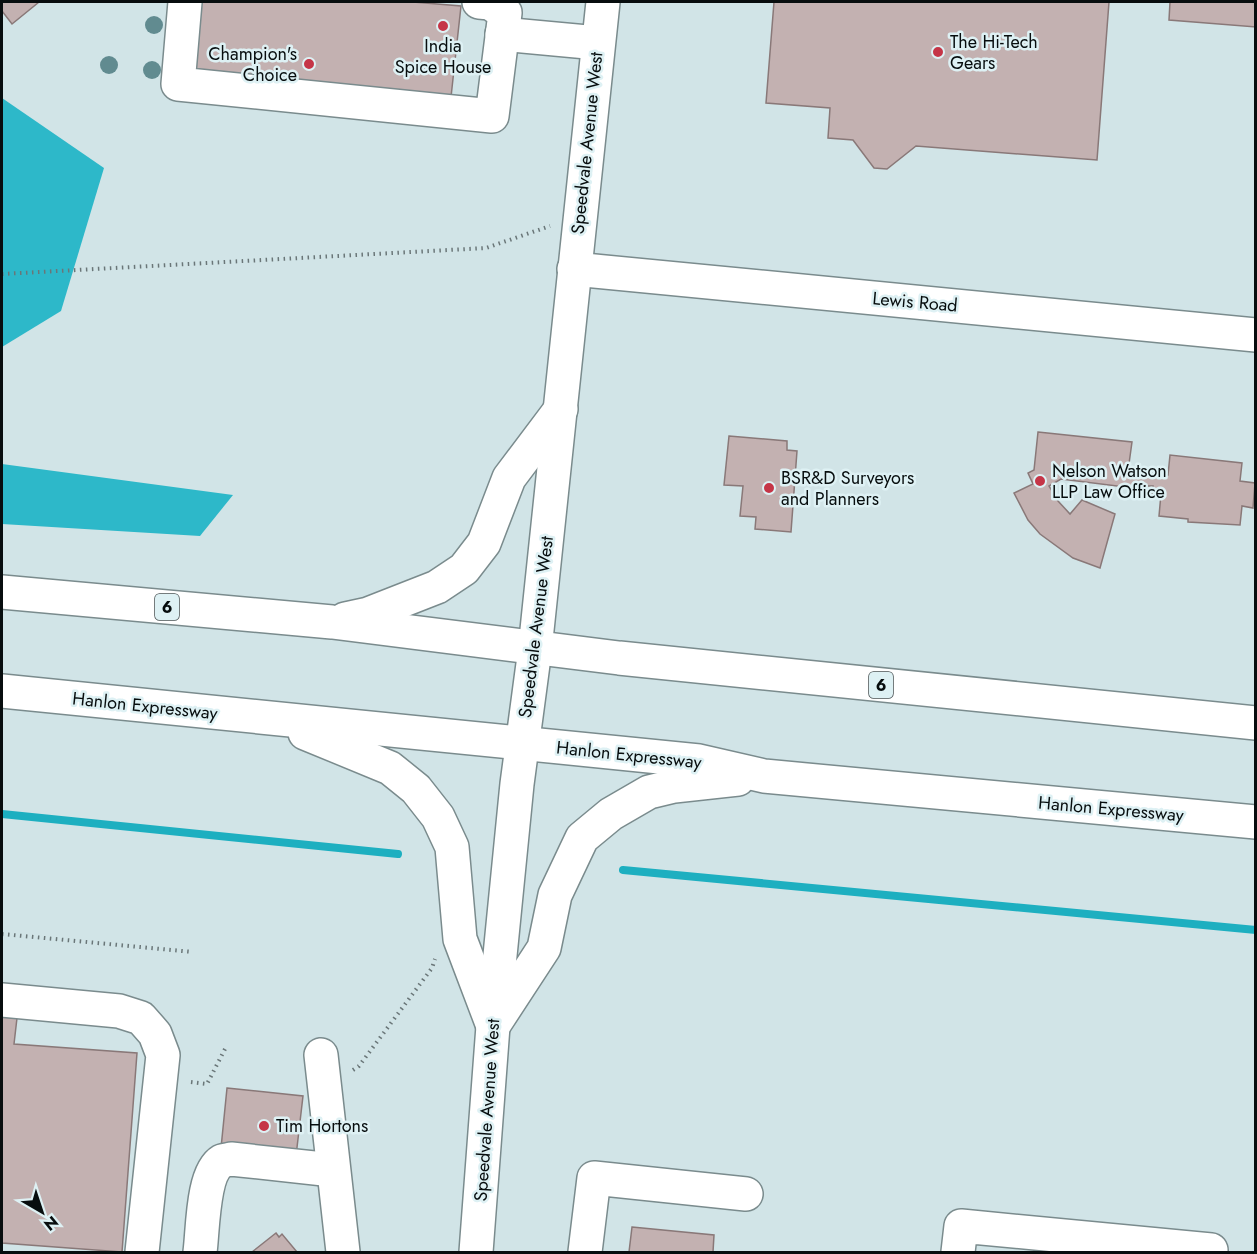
<svg xmlns="http://www.w3.org/2000/svg" width="1257" height="1254" font-family="Jost,sans-serif">
<rect width="100%" height="100%" fill="#d1e4e7"/>
<!-- forest -->
<g fill="#2db8c9">
<path d="M2 98 104 168 61 311 2 347Z"/>
<path d="M2 464 233 495 200 536 2 524Z"/>
</g>
<g fill="none" stroke-linecap="round" stroke-linejoin="round">
<!-- stream -->
<g stroke="#1dafc0" stroke-width="8">
<path d="M2 814 398 854"/>
<path d="M623 870 1256 930"/>
</g>
</g>
<!-- building -->
<g fill="#c3b1b1" stroke="#897878" stroke-width="1.5">
<path d="M2 2H39L12 24 2 11Z"/>
<path d="M197 2H413L461 6 451 97 190 69Z"/>
<path d="M774 2H1109L1097 160 916 146 887 169 874 168 853 140 828 138 830 108 766 103Z"/>
<path d="M1170 2H1256V27L1169 20Z"/>
<path d="M1038 432 1132 442 1128 471 1168 475 1170 455 1242 463 1240 481 1255 483 1253 508 1242 506 1240 525 1188 522V519L1159 516 1161 494H1152L1153 486H1142L1141 489 1061 479 1049 486 1058 501 1070 514 1082 500 1115 514 1100 568 1073 558 1040 534 1028 520 1014 493 1033 484 1028 473 1034 470Z"/>
<path d="M729 436 787 441V450L797 451 791 532 755 529 756 517 740 516 743 486 724 485Z"/>
<path d="M2 1017 17 1018 14 1044 137 1053 122 1252 2 1243Z"/>
<path d="M227 1088 303 1096 296 1156 221 1148Z"/>
<path d="M632 1227 714 1235 713 1252H629Z"/>
<path d="M276 1233 279 1237 282 1234 297 1252H252Z"/>
</g>
<g fill="none" stroke-linecap="round" stroke-linejoin="round">
<!-- minor casing -->
<g stroke="#7a8b8d" stroke-width="36">
<g id="minor">
<path d="M185 2 178 84 492 116 505 13 490 3 479 2"/>
<path d="M502 34 598 43"/>
<path d="M574 269 1256 335"/>
<path d="M2 1000 119 1011 141 1018 155 1034 163 1055 142 1252"/>
<path d="M321 1055 343 1252"/>
<path d="M200 1252C203 1231 202 1173 222 1161 225 1160 228 1160 231 1159L333 1170"/>
<path d="M585 1252 594 1178 746 1194"/>
<path d="M958 1252 961 1226 1211 1250"/>
</g>
</g>
<!-- major casing -->
<g stroke="#7a8b8d" stroke-width="36">
<path id="major" d="M476 1252 493 1026 517 784 535 649 603 2"/>
</g>
<!-- highway casing -->
<g stroke="#7a8b8d" stroke-width="36">
<g id="highway">
<path d="M2 592 332 622 619 658 1256 723"/>
<path d="M345 619 368 614 437 587 464 569 484 543 509 478 561 409"/>
<path d="M2 691 699 761 764 776 1256 822"/>
<path d="M305 733 390 768 416 789 438 817 452 847 460 939 493 1026"/>
<path d="M493 1026 544 948 555 895 582 838 611 814 649 792 674 786 738 779"/>
</g>
</g>
<!-- path -->
<g stroke="#6a7678" stroke-width="4" stroke-dasharray="1.5 4.5" stroke-linecap="butt">
<path d="M2 274 486 248 550 226"/>
<path d="M2 934 193 952"/>
<path d="M353 1070 359 1066 432 968 435 959"/>
<path d="M191 1082 207 1084 227 1045"/>
</g>
<!-- minor -->
<use href="#minor" stroke="#fff" stroke-width="33"/>
<!-- major -->
<use href="#major" stroke="#fff" stroke-width="33"/>
<!-- highway -->
<use href="#highway" stroke="#fff" stroke-width="33"/>
</g>
<!-- trees -->
<g fill="#618b90">
<circle cx="154" cy="25" r="9"/>
<circle cx="109" cy="65" r="9"/>
<circle cx="152" cy="70" r="9"/>
</g>
<!-- markers -->
<g fill="#c53547" stroke="#def1f4" stroke-width="2">
<circle cx="443" cy="26" r="6"/>
<circle cx="938" cy="52" r="6"/>
<circle cx="309" cy="64" r="6"/>
<circle cx="1040" cy="481" r="6"/>
<circle cx="769" cy="488" r="6"/>
<circle cx="264" cy="1126" r="6"/>
</g>
<g text-anchor="middle" stroke-width="5" stroke-linejoin="round" paint-order="stroke">
<!-- shield labels -->
<g fill="#def1f4" stroke="#485153" stroke-width="1.5">
<rect x="155" y="594" width="24" height="26" rx="4.5"/>
<rect x="869" y="672" width="24" height="26" rx="4.5"/>
</g>
<g font-size="16" font-weight="bold" fill="#070d0e">
<text x="167" y="613">6</text>
<text x="881" y="691">6</text>
</g>
<!-- poi labels -->
<g font-size="18" fill="#070d0e" stroke="#def1f4" text-anchor="start">
<text x="950" y="48">The Hi-Tech<tspan x="950" dy="21">Gears</tspan></text>
<text x="443" y="52" text-anchor="middle">India<tspan x="443" dy="21">Spice House</tspan></text>
<text x="297" y="60" text-anchor="end">Champion's<tspan x="297" dy="21">Choice</tspan></text>
<text x="1052" y="477">Nelson Watson<tspan x="1052" dy="21">LLP Law Office</tspan></text>
<text x="781" y="484">BSR&amp;D Surveyors<tspan x="781" dy="21">and Planners</tspan></text>
<text x="276" y="1132">Tim Hortons</text>
</g>
<!-- street labels -->
<g font-size="18" fill="#070d0e" stroke="#def1f4">
<text transform="translate(587 143) rotate(-84)" y="6">Speedvale Avenue West</text>
<text transform="translate(915 302) rotate(5)" y="6">Lewis Road</text>
<text transform="translate(536 627) rotate(-83)" y="6">Speedvale Avenue West</text>
<text transform="translate(145 706) rotate(6)" y="6">Hanlon Expressway</text>
<text transform="translate(629 755) rotate(6)" y="6">Hanlon Expressway</text>
<text transform="translate(1111 809) rotate(5)" y="6">Hanlon Expressway</text>
<text transform="translate(487 1110) rotate(-86)" y="6">Speedvale Avenue West</text>
</g>
</g>
<!-- border -->
<rect width="1257" height="1254" fill="none" stroke="#070d0e" stroke-width="6"/>
<!-- north arrow -->
<g transform="translate(42 1212) rotate(141)" stroke="#def1f4" stroke-width="4.5" paint-order="stroke">
<path d="M0-4.5L10 22L0 15L-10 22Z" fill="#070d0e"/>
<text y="-9" font-size="16" font-weight="bold" text-anchor="middle" fill="#070d0e">N</text>
</g>
</svg>
